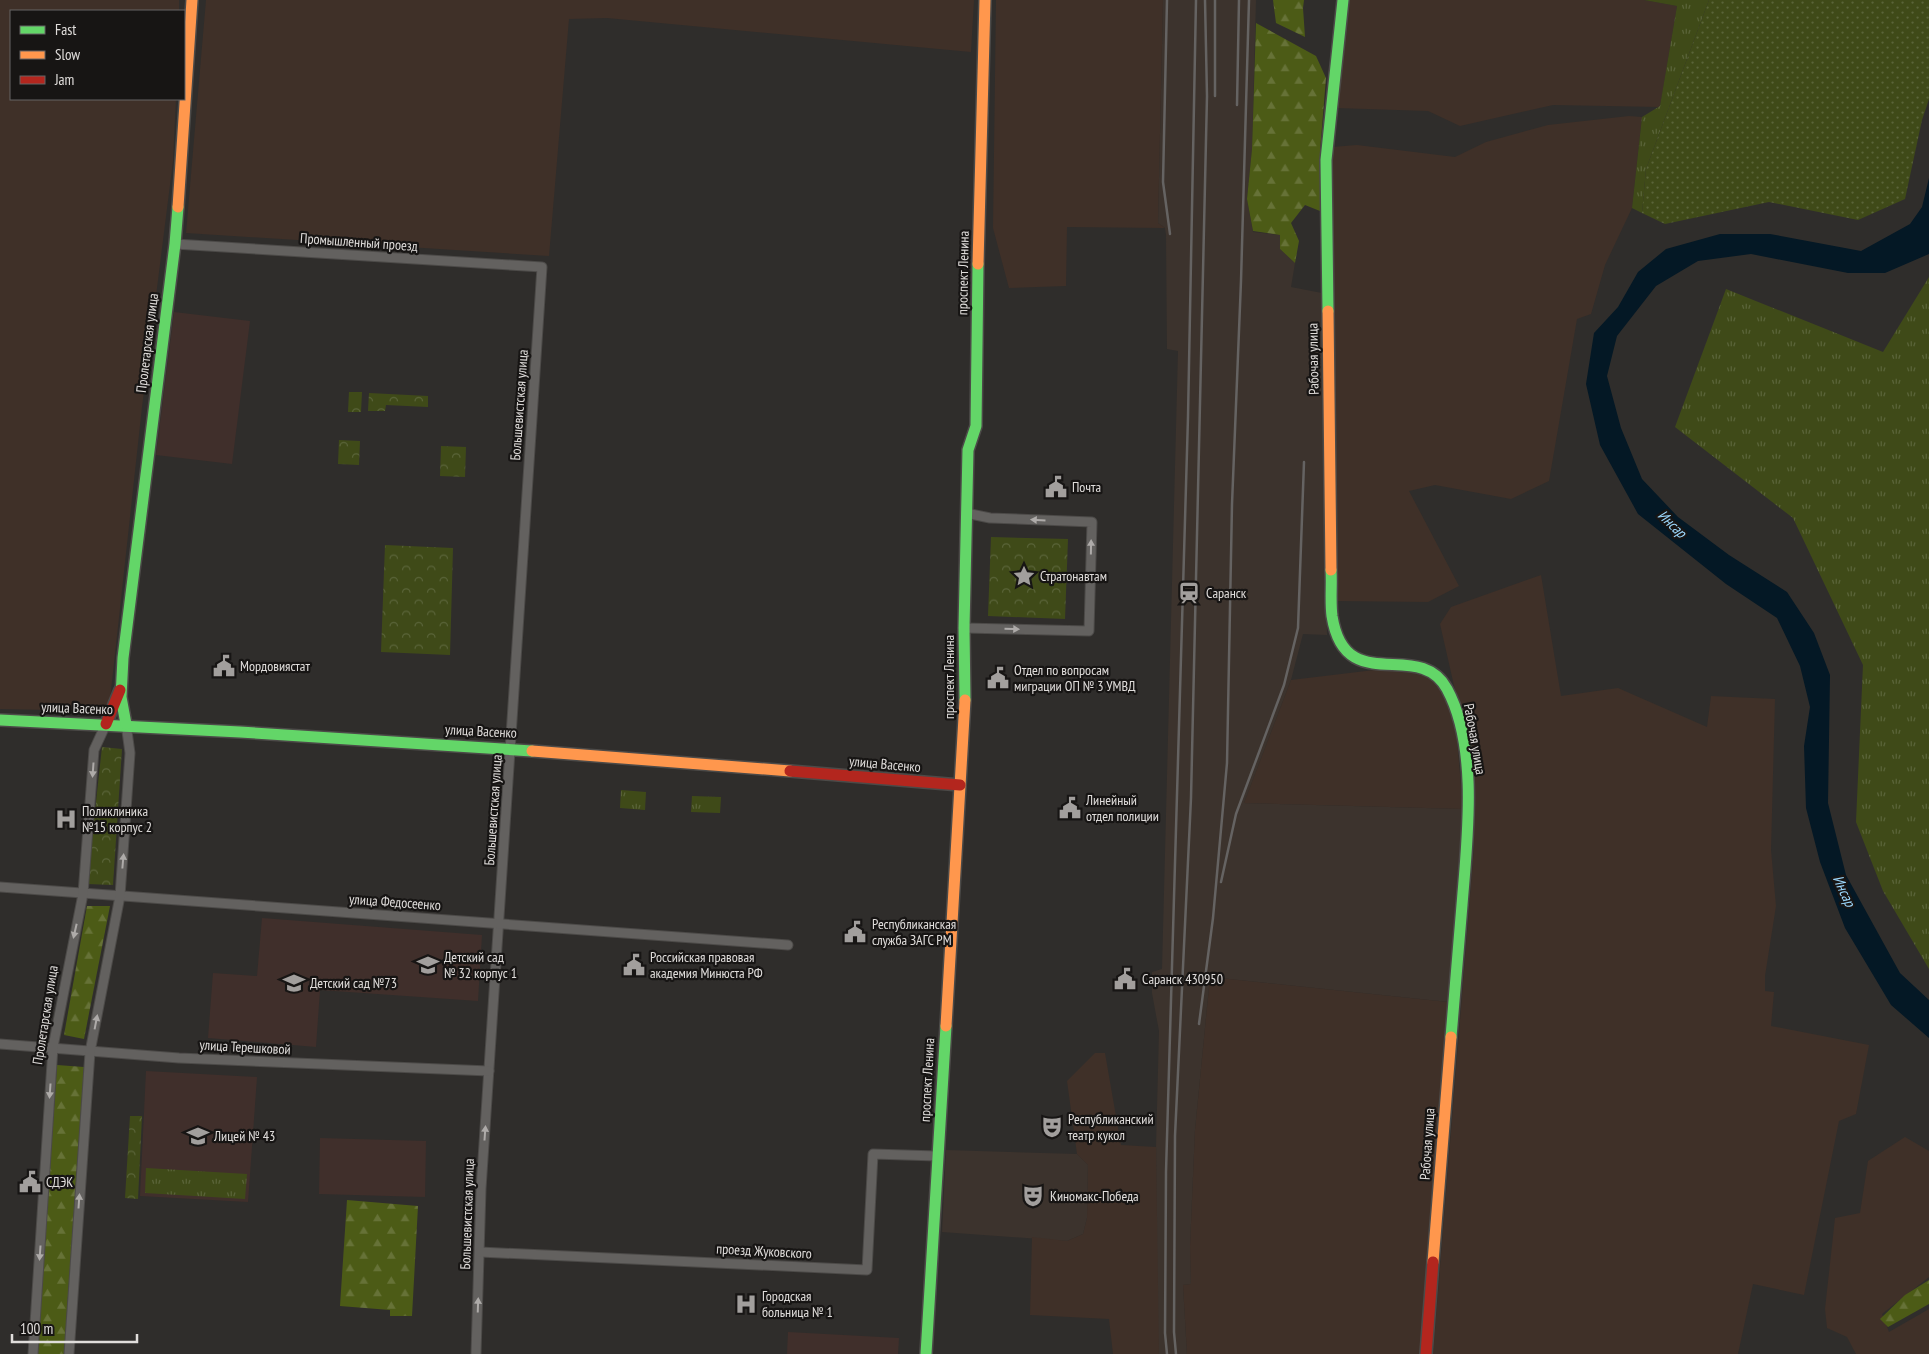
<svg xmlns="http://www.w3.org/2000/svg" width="1929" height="1354" font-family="'PT Sans Narrow',sans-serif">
<defs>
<pattern id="grass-tufts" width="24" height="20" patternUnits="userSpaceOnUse" patternTransform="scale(1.25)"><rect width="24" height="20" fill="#3f4a18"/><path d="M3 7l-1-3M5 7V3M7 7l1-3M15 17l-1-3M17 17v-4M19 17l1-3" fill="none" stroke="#5a6439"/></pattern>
<pattern id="forest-firs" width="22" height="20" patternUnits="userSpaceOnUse" patternTransform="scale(1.25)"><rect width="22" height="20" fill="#4c5b16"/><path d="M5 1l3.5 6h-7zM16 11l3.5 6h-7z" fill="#667237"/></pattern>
<pattern id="park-crowns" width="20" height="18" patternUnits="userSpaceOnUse" patternTransform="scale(1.25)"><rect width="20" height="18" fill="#3f4a18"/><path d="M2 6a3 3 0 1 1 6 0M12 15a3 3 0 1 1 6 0" fill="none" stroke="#5a6439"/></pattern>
<pattern id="garden-dots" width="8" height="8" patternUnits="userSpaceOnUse" patternTransform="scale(1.25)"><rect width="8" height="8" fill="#3f4a18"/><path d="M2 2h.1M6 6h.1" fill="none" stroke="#5a6439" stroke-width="1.8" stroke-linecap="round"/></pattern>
</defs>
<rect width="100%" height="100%" fill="#2f2d2b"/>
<!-- built -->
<g fill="#3c332d">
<path d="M1163 0H1256L1252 149 1247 199 1253 232 1280 235V249L1295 263 1291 287 1322 293 1327 635 1303 634 1291 680 1244 803 1463 809 1448 1002 1210 977 1195 1130 1190 1247 1191 1284 1183 1285 1187 1354H1159L1157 1326 1156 1147 1159 1031 1152 993V972L1162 969 1178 351 1167 349 1166 235 1165 228 1158 223Z"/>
<path d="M946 1150 1077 1154 1088 1165 1087 1218 1083 1234 1067 1241 942 1232Z"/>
</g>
<!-- industrial -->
<g fill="#3f3028">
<path d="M0 0H179V11H11V99H176L173 161 142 407 110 700 102 711 0 709Z"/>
<path d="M206 0H974L971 52 607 18 569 19 549 256 186 233Z"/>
<path d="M996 0H1163L1158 223 1165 228 1067 227 1066 286 1009 288 993 228Z"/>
<path d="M1349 0H1644L1677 6 1660 107 1553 105 1460 126 1428 111 1336 108Z"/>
<path d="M1629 116 1642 117 1632 208 1605 265 1591 314 1577 319 1549 481 1511 499 1435 485 1409 491 1459 586 1428 602 1335 601 1332 147 1357 145 1455 157 1486 142 1548 125Z"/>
<path d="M1541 575 1561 696 1618 688 1707 727 1711 696 1775 699 1771 850 1776 906 1765 976V991L1774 992 1771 1026 1869 1045 1856 1114 1839 1121 1804 1295 1753 1284 1738 1354H1433L1474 847V782L1470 756 1440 624 1451 607Z"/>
<path d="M1391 668 1414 669 1430 676 1444 690 1451 707 1457 739 1463 809 1244 803 1291 680Z"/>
<path d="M1210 977 1448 1002 1422 1354H1187L1183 1285 1191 1284 1190 1247 1195 1130Z"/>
<path d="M1095 1053H1105L1121 1145 1156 1147 1159 1354H1113L1109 1319 1030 1315 1032 1237 1067 1241 1083 1234 1087 1218 1088 1165 1077 1154 1067 1081Z"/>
<path d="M1905 1137 1929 1151V1277L1882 1314 1889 1332 1929 1309V1354H1856L1847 1337 1827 1328 1825 1309 1835 1218 1860 1213 1868 1161Z"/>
</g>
<!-- education -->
<g fill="#402f2b">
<path d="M174 312 250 321 232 464 156 455Z"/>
<path d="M262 918 482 935 478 1001 320 990 316 1047 208 1038 213 973 257 976Z"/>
<path d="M146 1071 257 1077 248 1202 140 1196Z"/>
<path d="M320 1138 426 1141 425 1197 319 1194Z"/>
<path d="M788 1332 899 1338 898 1354H787Z"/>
</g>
<!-- grass -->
<g fill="url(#grass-tufts)">
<path d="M1644 0H1709L1646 169 1642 213 1632 208 1642 117 1660 106 1677 6Z"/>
<path d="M1929 277V969L1883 891 1856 822 1863 665 1793 518 1675 427 1726 289 1883 352Z"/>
<path d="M621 790 646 792 645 810 620 808Z"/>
<path d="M692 796 721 797 720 813 691 812Z"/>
<path d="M146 1168 247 1174 245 1199 145 1193Z"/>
</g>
<!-- forest -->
<g fill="url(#forest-firs)">
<path d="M1273 0H1304L1303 8 1305 37 1276 23Z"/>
<path d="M1256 23 1316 56 1326 78 1320 151V211L1305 205 1291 223 1299 241 1295 263 1280 249V235L1253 231 1247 199 1252 149Z"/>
<path d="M87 906H110L84 1039 64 1035Z"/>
<path d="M57 1065 84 1067 64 1354H37Z"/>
<path d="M347 1200 418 1206 412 1316H390V1310L340 1306Z"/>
<path d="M1929 1280V1304L1888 1327 1880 1319 1905 1295Z"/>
</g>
<!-- park -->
<g fill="url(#park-crowns)">
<path d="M349 392H362L361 412H348Z"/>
<path d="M369 393 428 396V407L386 405 385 411H368Z"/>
<path d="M339 440 360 441 359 465 338 464Z"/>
<path d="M441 446 466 447 465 477 440 476Z"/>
<path d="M991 537 1068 539 1065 619 988 616Z"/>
<path d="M385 545 453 548 450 655 381 652Z"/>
<path d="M102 747 122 749 113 885 87 884Z"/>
<path d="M130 1116H142L138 1199 125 1198Z"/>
</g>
<!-- garden -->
<path fill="url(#garden-dots)" d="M1709 0H1929V99L1922 120 1905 199 1858 220 1769 202 1665 224 1642 213 1646 169Z"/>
<!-- water -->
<path fill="#041825" d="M1929 178V254L1885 273H1848L1751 254 1698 261 1656 286 1617 336 1607 376 1621 428 1642 479 1678 517 1729 555 1787 592 1814 633 1830 675 1828 803 1846 875 1900 973 1929 1000V1038L1891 1005 1845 928 1820 862 1806 808 1804 746 1810 707 1800 666 1777 618 1726 584 1638 514 1600 445 1586 384 1594 333 1618 307 1638 272 1666 249 1720 234H1770L1861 251 1910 224 1922 207Z"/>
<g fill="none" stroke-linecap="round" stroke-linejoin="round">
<!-- street casing -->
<g stroke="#4c4a48" stroke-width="11">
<g id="street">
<path d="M175 244 542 267 481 1189 476 1354"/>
<path d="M964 628 1089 631 1092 522 990 518 966 513"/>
<path d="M0 887 788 945"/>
<path d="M0 1044 179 1058 489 1071"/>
<path d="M480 1252 867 1270 873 1154 937 1156"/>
<path d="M33 1354 53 1047 83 894 94 750 106 724"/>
<path d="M69 1354 90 1052 120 896 130 753 126 724"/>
</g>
</g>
<!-- fast casing -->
<g stroke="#4c4a48" stroke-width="14">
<g id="fast">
<path d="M1328 311 1326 160 1343 0"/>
<path d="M1331 570C1332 585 1330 601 1332 616 1345 699 1419 637 1447 689 1479 748 1467 841 1462 905 1458 949 1455 993 1451 1037"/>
<path d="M965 700 964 628 968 450 976 426 978 264"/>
<path d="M0 720 240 732 532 751"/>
<path d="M126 724 121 697 123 658 175 244 178 207"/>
<path d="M926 1354 946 1026"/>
</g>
</g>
<!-- slow casing -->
<g stroke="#4c4a48" stroke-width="14">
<g id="slow">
<path d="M178 207 192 0"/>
<path d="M978 264 985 0"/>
<path d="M1328 311 1331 570"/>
<path d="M532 751 790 771"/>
<path d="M946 1026 965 700"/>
<path d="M1433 1262 1451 1037"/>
</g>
</g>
<!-- jam casing -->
<g stroke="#4c4a48" stroke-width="14">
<g id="jam">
<path d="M106 724 120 690"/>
<path d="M790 771 960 785"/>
<path d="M1426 1354 1433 1262"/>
</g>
</g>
<!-- street -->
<use href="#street" stroke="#63615f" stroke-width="9"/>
<!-- fast -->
<use href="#fast" stroke="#63d668" stroke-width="11"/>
<!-- slow -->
<use href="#slow" stroke="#ff974d" stroke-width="11"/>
<!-- jam -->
<use href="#jam" stroke="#b3261e" stroke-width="11"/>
<!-- rail -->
<g stroke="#656362" stroke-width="2.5">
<path d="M1167 0 1163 182 1170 234"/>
<path d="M1215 0V96"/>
<path d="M1237 105 1239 0"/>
<path d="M1221 882 1236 814 1284 685 1298 628 1304 462"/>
<path d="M1199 1024 1213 918 1227 763 1232 504 1241 281 1249 0"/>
<path d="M1167 1354 1165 1333 1166 1172 1188 417 1196 0"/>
<path d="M1176 1354 1174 1332 1175 1136 1191 798 1207 96 1205 0"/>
</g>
</g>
<!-- one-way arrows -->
<defs><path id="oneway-solid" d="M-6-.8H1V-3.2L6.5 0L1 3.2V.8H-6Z" transform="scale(1.25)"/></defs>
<g fill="#aeaba9">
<use href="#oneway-solid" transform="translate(1038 520) rotate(-177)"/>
<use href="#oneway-solid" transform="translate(1091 547) rotate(-89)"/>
<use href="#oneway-solid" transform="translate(1012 629) rotate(2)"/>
<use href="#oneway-solid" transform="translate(93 770) rotate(94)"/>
<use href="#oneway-solid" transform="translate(123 861) rotate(-85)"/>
<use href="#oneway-solid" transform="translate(75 931) rotate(103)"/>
<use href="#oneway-solid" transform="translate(96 1022) rotate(-79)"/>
<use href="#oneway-solid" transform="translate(50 1091) rotate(94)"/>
<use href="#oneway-solid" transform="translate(485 1133) rotate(-86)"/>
<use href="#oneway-solid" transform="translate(79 1201) rotate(-86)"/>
<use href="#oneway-solid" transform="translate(40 1253) rotate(94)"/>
<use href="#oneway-solid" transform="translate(478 1305) rotate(-88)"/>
</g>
<!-- icons -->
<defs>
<g id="civic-bare" transform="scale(1.725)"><path d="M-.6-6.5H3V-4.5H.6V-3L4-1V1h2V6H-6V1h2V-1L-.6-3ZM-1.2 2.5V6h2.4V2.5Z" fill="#a29f9d" stroke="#171514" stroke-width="2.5" paint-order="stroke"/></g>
<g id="sight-bare" transform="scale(1.725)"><path d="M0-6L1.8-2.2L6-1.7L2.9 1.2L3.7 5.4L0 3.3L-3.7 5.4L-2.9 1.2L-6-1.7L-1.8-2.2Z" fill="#a29f9d" stroke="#171514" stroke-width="2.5" paint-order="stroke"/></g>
<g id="station-bare" transform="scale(1.725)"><path d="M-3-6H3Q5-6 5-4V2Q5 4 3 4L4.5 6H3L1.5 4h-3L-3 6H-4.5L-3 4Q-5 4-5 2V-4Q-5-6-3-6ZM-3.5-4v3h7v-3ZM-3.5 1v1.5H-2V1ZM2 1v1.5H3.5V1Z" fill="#a29f9d" stroke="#171514" stroke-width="2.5" paint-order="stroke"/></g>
<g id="hospital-bare" transform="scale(1.725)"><path d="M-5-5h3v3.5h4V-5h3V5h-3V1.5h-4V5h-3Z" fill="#a29f9d" stroke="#171514" stroke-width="2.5" paint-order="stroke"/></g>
<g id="school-bare" transform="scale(1.725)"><path d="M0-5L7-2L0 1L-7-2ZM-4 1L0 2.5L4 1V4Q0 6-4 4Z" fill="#a29f9d" stroke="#171514" stroke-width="2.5" paint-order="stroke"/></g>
<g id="theatre-bare" transform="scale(1.725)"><path d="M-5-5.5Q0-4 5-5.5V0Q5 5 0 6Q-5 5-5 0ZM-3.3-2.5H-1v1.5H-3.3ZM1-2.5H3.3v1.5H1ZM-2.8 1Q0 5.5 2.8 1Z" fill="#a29f9d" stroke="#171514" stroke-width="2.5" paint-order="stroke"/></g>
</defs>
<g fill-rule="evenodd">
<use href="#civic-bare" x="1056" y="487"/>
<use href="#sight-bare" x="1024" y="576"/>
<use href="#station-bare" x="1189" y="593"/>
<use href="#civic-bare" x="224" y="666"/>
<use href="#civic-bare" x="998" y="678"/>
<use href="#civic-bare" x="1070" y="808"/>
<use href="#hospital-bare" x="66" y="819"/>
<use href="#civic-bare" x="855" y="932"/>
<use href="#school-bare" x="428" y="965"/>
<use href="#civic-bare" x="634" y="965"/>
<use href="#civic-bare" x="1125" y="979"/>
<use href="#school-bare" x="294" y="983"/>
<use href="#theatre-bare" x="1052" y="1127"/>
<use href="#school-bare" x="198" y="1136"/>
<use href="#civic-bare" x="30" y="1182"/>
<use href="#theatre-bare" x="1033" y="1196"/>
<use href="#hospital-bare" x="746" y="1304"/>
</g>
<g text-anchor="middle" stroke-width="4.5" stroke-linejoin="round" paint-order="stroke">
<!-- street labels -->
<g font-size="14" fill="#e0dddb" stroke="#171514">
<text transform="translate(359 242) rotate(4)" y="5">Промышленный проезд</text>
<text transform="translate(963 273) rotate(-89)" y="5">проспект Ленина</text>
<text transform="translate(147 343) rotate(-83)" y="5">Пролетарская улица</text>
<text transform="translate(1313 359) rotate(-91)" y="5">Рабочая улица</text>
<text transform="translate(519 405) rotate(-86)" y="5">Большевистская улица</text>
<text transform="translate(949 677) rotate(-90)" y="5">проспект Ленина</text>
<text transform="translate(77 708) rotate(2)" y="5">улица Васенко</text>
<text transform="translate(481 731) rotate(3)" y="5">улица Васенко</text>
<text transform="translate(1475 739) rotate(80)" y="5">Рабочая улица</text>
<text transform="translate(885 764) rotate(5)" y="5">улица Васенко</text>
<text transform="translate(493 810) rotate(-86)" y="5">Большевистская улица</text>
<text transform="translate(395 902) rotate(4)" y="5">улица Федосеенко</text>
<text transform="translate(45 1015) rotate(-81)" y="5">Пролетарская улица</text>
<text transform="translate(245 1047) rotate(3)" y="5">улица Терешковой</text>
<text transform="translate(927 1080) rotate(-87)" y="5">проспект Ленина</text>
<text transform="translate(1427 1144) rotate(-86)" y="5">Рабочая улица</text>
<text transform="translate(467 1214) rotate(-88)" y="5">Большевистская улица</text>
<text transform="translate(764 1251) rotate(3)" y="5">проезд Жуковского</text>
</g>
<!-- poi labels -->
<g font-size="14" fill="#e0dddb" stroke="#171514" text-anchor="start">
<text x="1072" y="492">Почта</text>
<text x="1040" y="581">Стратонавтам</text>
<text x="1206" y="598">Саранск</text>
<text x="240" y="671">Мордовиястат</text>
<text x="1014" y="675">Отдел по вопросам<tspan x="1014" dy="16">миграции ОП № 3 УМВД</tspan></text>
<text x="1086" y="805">Линейный<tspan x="1086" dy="16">отдел полиции</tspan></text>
<text x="82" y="816">Поликлиника<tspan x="82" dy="16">№15 корпус 2</tspan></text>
<text x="872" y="929">Республиканская<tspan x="872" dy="16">служба ЗАГС РМ</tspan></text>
<text x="444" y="962">Детский сад<tspan x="444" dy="16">№ 32 корпус 1</tspan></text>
<text x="650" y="962">Российская правовая<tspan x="650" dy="16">академия Минюста РФ</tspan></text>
<text x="1142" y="984">Саранск 430950</text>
<text x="310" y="988">Детский сад №73</text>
<text x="1068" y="1124">Республиканский<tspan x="1068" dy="16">театр кукол</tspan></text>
<text x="214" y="1141">Лицей № 43</text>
<text x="46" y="1187">СДЭК</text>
<text x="1050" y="1201">Киномакс-Победа</text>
<text x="762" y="1301">Городская<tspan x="762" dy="16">больница № 1</tspan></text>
</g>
<!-- water labels -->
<g font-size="15" font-style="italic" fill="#9cd8fd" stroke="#171514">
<text transform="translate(1672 524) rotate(44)" y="5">Инсар</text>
<text transform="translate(1844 891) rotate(65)" y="5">Инсар</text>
</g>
</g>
<!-- legend -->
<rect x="10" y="10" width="175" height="90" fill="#171514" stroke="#676564"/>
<rect x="20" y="26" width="25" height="8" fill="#63d668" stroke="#676564"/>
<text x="55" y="35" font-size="15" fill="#e0dddb">Fast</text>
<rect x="20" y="51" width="25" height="8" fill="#ff974d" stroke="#676564"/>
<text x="55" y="60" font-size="15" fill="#e0dddb">Slow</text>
<rect x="20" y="76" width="25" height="8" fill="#b3261e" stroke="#676564"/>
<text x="55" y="85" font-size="15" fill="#e0dddb">Jam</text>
<!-- scale -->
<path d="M12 1334v8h125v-8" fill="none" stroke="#e0dddb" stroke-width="2.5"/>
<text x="20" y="1334" font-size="15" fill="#e0dddb" stroke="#171514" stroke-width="4" paint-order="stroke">100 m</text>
</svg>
